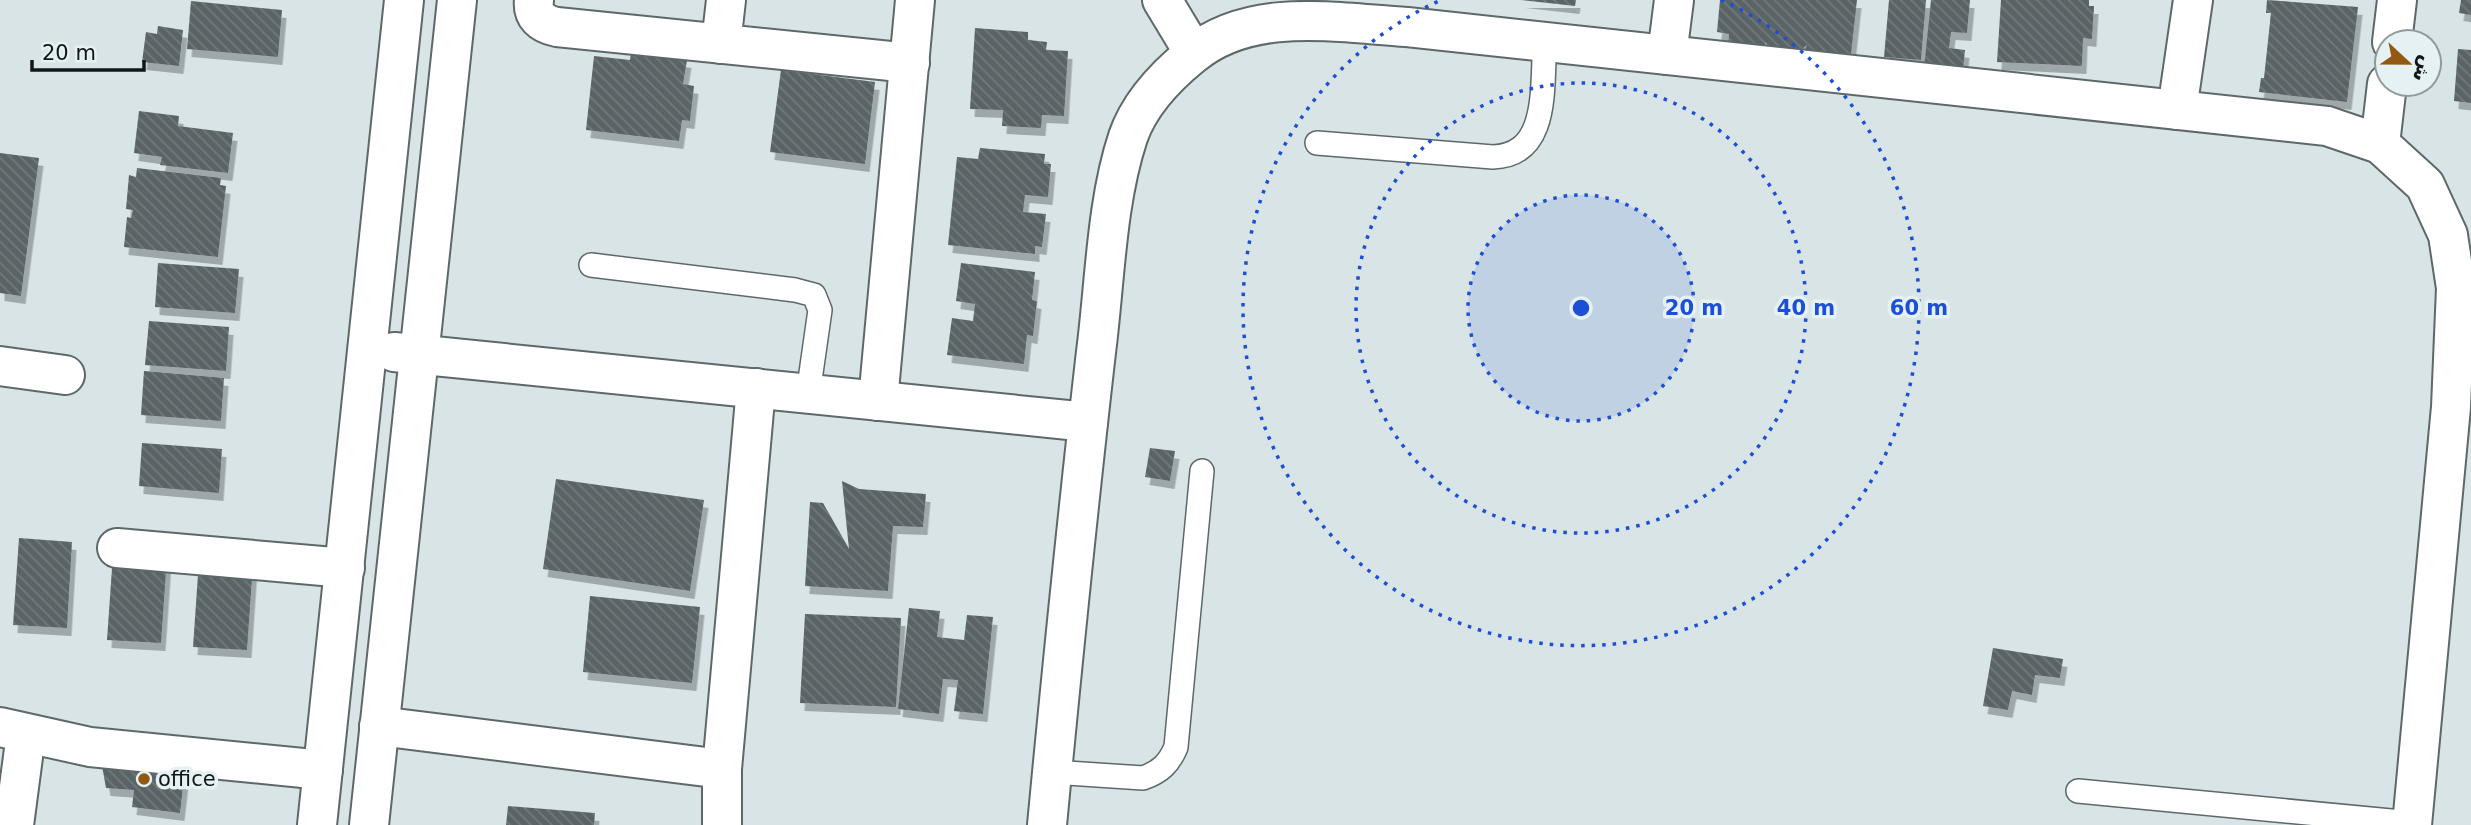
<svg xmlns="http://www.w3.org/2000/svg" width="2471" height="825" font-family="'DejaVu Sans','Noto Naskh Arabic',sans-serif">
<defs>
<pattern id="building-back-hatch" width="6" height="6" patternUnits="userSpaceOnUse" patternTransform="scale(1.75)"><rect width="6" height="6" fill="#5a6466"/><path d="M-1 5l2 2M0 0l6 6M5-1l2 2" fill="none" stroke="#72797b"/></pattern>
<filter id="shadow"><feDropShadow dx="4.5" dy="8" stdDeviation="0" flood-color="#0004"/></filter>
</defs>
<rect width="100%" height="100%" fill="#d8e4e6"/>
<!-- building -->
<g fill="url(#building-back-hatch)" filter="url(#shadow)">
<path d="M1521 0H1576L1575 6Z"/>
<path d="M1720 0H1857L1851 54 1805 50 1807 45 1797 53 1773 51 1765 42V48L1728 45 1729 34 1717 32Z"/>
<path d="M1889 0H1926L1921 60 1884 57Z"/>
<path d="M1931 0H1970L1967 33 1951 32 1949 48 1965 50 1963 70 1924 67Z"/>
<path d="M2001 0H2089V6H2094L2092 39 2083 38 2082 66 1997 62Z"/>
<path d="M2267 0 2358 7 2347 102 2259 92 2261 78H2264L2271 13H2266Z"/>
<path d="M2461 0H2471V15L2459 13Z"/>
<path d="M191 1 282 10 278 57 187 49Z"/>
<path d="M158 26 183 30 179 66 142 62 146 32 157 34Z"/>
<path d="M975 28 1028 32V40L1047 42 1046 50 1068 51 1064 116 1042 115 1041 128 1002 126 1003 110 970 109Z"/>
<path d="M2458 49 2471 50V103L2454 101Z"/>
<path d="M658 50 682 53 681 59 687 60 683 84 694 86 690 121 682 120 679 141 586 130 594 56 630 60 631 53 658 57Z"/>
<path d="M781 70 875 82 865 164 770 152Z"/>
<path d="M139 111 179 116 178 126 233 133 228 173 160 165 162 157 134 153Z"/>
<path d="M980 148 1045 154 1044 164H1051L1048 197 1025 195 1023 212 1046 214 1042 247 1035 246V254L948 245 957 157 978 159Z"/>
<path d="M0 153 39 158 21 296 0 293Z"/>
<path d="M137 168 221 178 220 185 226 186 218 257 124 247 127 217 131 218 133 210 126 209 129 175 136 177Z"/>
<path d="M158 263 239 269 235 313 155 307Z"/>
<path d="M961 263 1035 272 1032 300 1037 301 1033 336 1027 335 1024 364 947 355 952 318 973 321 975 304 956 301Z"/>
<path d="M149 321 229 327 226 371 145 365Z"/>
<path d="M144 371 224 378 221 421 141 415Z"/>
<path d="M142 443 222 449 219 493 139 486Z"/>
<path d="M1150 448 1175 451 1170 481 1145 477Z"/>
<path d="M556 479 704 500 690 591 543 569Z"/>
<path d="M842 481 859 489 926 494 923 527 893 526 888 591 805 586 810 502 823 503 849 549Z"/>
<path d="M19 538 72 542 67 628 13 625Z"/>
<path d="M113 554 167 557 161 643 107 640Z"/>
<path d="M199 560 253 564 247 650 193 647Z"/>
<path d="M590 596 700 607 692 683 583 672Z"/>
<path d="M909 608 940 611 937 637 964 640 967 615 993 617 983 714 954 711 958 680 943 679 939 714 898 709Z"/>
<path d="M805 614 901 618 896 707 800 703Z"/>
<path d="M1993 648 2063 659 2060 678 2035 675 2032 695 2012 691 2008 710 1983 706Z"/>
<path d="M101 760 185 770 180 813 132 807 134 790 106 788Z"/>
<path d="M508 806 595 813 594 825H506Z"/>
</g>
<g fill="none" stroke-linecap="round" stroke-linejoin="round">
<!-- service casing -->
<g stroke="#5e686a" stroke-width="26">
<g id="service">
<path d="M1317 143 1493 157C1551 155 1541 84 1545 42"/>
<path d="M591 265 795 290 814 295 820 310 808 394"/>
<path d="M1052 772 1143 778C1160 772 1169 764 1176 747L1202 471"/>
<path d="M2078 791 2412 823"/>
</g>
</g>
<!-- minor casing -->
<g stroke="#5e686a" stroke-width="42">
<g id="minor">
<path d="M534 0C532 16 542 24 557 27L910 63"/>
<path d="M1162 0 1194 53"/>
<path d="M2392 42 2397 0"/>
<path d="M721 44 726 0"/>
<path d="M1667 55 1674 0"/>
<path d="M2177 110 2193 0"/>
<path d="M2380 144 2387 84"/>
<path d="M394 352 1088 422"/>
<path d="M0 366 65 375"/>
<path d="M878 401 915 0"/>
<path d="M117 548 345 568"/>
<path d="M379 726 722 769"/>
<path d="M0 727 90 747 323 770"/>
<path d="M14 825 26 734"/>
<path d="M317 825 404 0"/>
<path d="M369 825 457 0"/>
<path d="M722 825V769L756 388"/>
<path d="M1047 825C1062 667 1078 509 1096 352 1105 283 1106 203 1128 137 1139 105 1166 76 1192 55 1251 6 1337 23 1407 27L2327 126 2380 144 2425 185 2448 235 2456 288 2451 407 2412 825"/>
</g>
</g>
<!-- service -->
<use href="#service" stroke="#fff" stroke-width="23"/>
<!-- minor -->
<use href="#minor" stroke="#fff" stroke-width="38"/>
</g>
<!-- distance rings -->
<circle cx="1581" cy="308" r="113" fill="#1d4ed8" fill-opacity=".12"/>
<g fill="none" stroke="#1d4ed8" stroke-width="3.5" stroke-dasharray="3.5 7">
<circle cx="1581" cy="308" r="113"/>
<circle cx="1581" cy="308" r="225"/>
<path d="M1721 0A338 338 0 1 1 1441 0"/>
</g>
<!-- markers -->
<circle fill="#915911" stroke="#e5f1f3" stroke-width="2.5" cx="144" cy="779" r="7"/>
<g text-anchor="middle" stroke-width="7" stroke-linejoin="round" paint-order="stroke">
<!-- poi labels -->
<g font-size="21" fill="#121617" stroke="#e5f1f3" text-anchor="start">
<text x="158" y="786">office</text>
</g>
</g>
<circle cx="1581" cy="308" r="10" fill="#1d4ed8" stroke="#e5f1f3" stroke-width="3.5"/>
<g font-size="21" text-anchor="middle" font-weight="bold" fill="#1d4ed8" stroke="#e5f1f3" stroke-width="7" stroke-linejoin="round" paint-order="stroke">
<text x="1694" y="315">20 m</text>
<text x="1806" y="315">40 m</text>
<text x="1919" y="315">60 m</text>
</g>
<!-- north arrow -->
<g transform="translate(2408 63) rotate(112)"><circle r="33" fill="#e5f1f3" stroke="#91999b" stroke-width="2"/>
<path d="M0-5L12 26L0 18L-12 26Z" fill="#915911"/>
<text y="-10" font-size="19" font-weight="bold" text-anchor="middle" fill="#121617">ش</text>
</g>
<!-- scale -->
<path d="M32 60v10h112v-10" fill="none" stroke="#121617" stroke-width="3.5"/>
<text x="42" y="60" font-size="21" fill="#121617" stroke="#e5f1f3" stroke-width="5" paint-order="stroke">20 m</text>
</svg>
